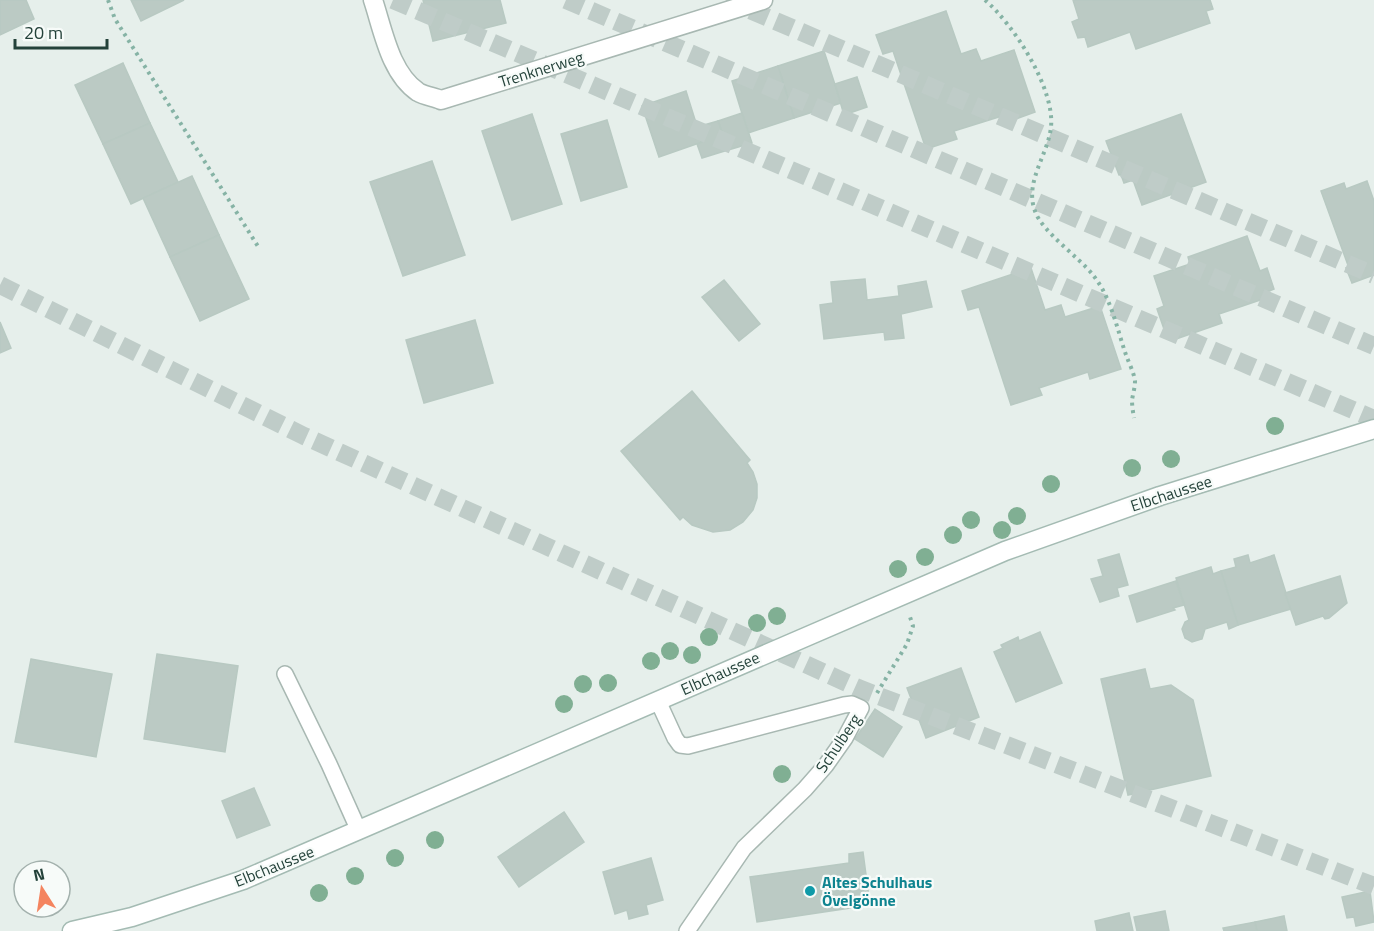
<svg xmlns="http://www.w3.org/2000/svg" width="1374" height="931" font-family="'Titillium Web',sans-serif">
<rect width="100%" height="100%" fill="#e6efeb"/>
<!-- building -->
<g fill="#bbcac4" stroke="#b8c9c2" stroke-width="1.5">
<path d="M0 0H26L34 19 0 35Z"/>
<path d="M131 0H184L141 21Z"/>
<path d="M423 0H500L506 23 433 41Z"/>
<path d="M1073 0H1210L1213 9 1206 11 1210 23 1136 49 1130 32 1088 47 1085 37 1078 38 1072 22 1079 19Z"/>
<path d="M946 11 961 54 976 49 981 61 1014 50 1035 112 1005 123 1002 116 954 131 957 139 926 149 893 51 883 54 876 35Z"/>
<path d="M824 51 841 103 794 118 778 66Z"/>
<path d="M123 63 150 123 103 144 75 85Z"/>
<path d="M778 66 794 118 748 133 732 81Z"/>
<path d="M857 77 867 107 844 115 835 84Z"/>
<path d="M686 91 702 142 659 157 642 106Z"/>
<path d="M742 113 752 143 728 150 718 121Z"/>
<path d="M532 114 562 204 512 220 482 131Z"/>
<path d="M1181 114 1206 182 1142 205 1133 180 1124 183 1121 175H1119L1106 141Z"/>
<path d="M607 120 627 187 581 201 561 134Z"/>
<path d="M718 121 728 150 702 158 697 144 702 142 697 127Z"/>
<path d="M150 123 178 182 131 204 103 144Z"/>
<path d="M432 161 465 255 403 276 370 182Z"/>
<path d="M192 176 219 235 170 257 143 198Z"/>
<path d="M1367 181 1374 201V275L1352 283 1346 268H1349L1321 191 1344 183 1346 189Z"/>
<path d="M219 235 249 299 200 321 170 257Z"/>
<path d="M1247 236 1260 271 1267 268 1274 289 1267 292 1269 297 1219 314 1222 323 1176 339 1171 327 1164 329 1157 309 1164 306 1154 276 1190 264 1188 257Z"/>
<path d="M1031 268 1045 310 1061 305 1065 317 1100 306 1121 369 1090 379 1088 372 1039 388 1042 395 1011 405 979 307 968 310 962 291Z"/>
<path d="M865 279 867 300 899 296 898 286 926 281 932 307 901 314 904 338 885 340 884 332 824 339 820 305 833 303 831 282Z"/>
<path d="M724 280 760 324 739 341 702 297Z"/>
<path d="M475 320 493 383 424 403 406 340Z"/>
<path d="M0 322 11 348 0 353Z"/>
<path d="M692 391 750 460 747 463 753 472 757 484V498L753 510 743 522 730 530 713 532 692 525 683 517 680 520 621 451Z"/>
<path d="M1119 554 1128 585 1117 588 1119 596 1100 602 1091 579 1103 576 1098 560Z"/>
<path d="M1248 555 1250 563 1274 555 1291 609 1238 625 1221 571 1236 567 1234 559Z"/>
<path d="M1211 567 1213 574 1221 571 1238 625 1229 629 1227 622 1205 629 1202 639 1192 642 1185 638 1182 629 1185 622 1189 620 1176 578Z"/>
<path d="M1340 576 1347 603 1329 618 1325 619 1323 616 1296 625 1285 593Z"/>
<path d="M1176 581 1184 605 1173 608 1175 610 1137 622 1129 596Z"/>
<path d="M1040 632 1062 683 1016 702 994 652 1003 648 1001 645 1018 637 1019 641Z"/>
<path d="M157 654 238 666 225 752 144 739Z"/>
<path d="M31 659 112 674 96 757 15 742Z"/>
<path d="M961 668 979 717 926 738 907 688Z"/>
<path d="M1145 669 1150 689 1171 685 1193 700 1211 776 1128 795 1101 679Z"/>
<path d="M875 709 902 727 883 757 855 739Z"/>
<path d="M254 788 270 825 237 838 222 801Z"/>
<path d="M564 812 584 842 519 887 498 857Z"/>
<path d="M863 852 870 905 757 922 750 877 849 863V854Z"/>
<path d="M651 858 663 900 646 905 648 914 629 919 627 910 615 914 603 872Z"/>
<path d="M1370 891 1374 922 1356 926 1354 917 1347 918 1342 897Z"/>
<path d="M1165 911 1169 931H1137L1134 917Z"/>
<path d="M1129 913 1133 931H1097L1095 921Z"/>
<path d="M1284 916 1287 931H1257L1255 922Z"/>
<path d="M1255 922 1257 931H1224L1223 928Z"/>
</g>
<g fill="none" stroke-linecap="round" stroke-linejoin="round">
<!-- motorway-tunnel -->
<g stroke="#bfccc8" stroke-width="18" stroke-dasharray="18 9" stroke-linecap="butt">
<path d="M393 0 1374 419"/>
<path d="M566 0 1374 346"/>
<path d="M726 0 1374 275"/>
<path d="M0 285 304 436 858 688 1374 886"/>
</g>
<!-- service casing -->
<g stroke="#a8b8b2" stroke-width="18">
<g id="service">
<path d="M285 674 329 764 359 831"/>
<path d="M658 701 675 738 680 745 688 746 844 705 852 704 861 708 845 738 826 765 805 789 744 848 687 931"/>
</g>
</g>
<!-- minor casing -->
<g stroke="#a8b8b2" stroke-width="21">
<path id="minor" d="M373 0C383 30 390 73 418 92 425 96 434 97 441 100L763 0"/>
</g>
<!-- secondary casing -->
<g stroke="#a4bbb3" stroke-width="21">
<path id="secondary" d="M72 931 132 917 243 880 1005 551 1160 496 1374 429"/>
</g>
<!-- path -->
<g stroke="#86b3a5" stroke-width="4" stroke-dasharray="3 4.5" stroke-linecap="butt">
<path d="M108 0 115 19 259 248"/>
<path d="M985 0C1013 24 1055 88 1051 127 1048 155 1024 182 1035 211 1042 232 1079 257 1093 275 1111 297 1117 329 1126 355 1129 363 1134 373 1135 381 1135 387 1133 394 1132 400 1132 406 1133 412 1134 418"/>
<path d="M877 693 907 644 913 626 910 617"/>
</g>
<!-- service -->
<use href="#service" stroke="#fff" stroke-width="15"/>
<!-- minor -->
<use href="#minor" stroke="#fff" stroke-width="18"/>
<!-- secondary -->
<use href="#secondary" stroke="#fff" stroke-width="18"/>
</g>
<!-- trees -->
<g fill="#80af93">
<circle cx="1275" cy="426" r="9"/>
<circle cx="1171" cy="459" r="9"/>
<circle cx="1132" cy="468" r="9"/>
<circle cx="1051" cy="484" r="9"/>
<circle cx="1017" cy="516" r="9"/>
<circle cx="971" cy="520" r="9"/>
<circle cx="1002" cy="530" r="9"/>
<circle cx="953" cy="535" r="9"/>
<circle cx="925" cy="557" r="9"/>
<circle cx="898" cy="569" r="9"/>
<circle cx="777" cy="616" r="9"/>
<circle cx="757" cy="623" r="9"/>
<circle cx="709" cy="637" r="9"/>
<circle cx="670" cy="651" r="9"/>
<circle cx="692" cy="655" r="9"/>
<circle cx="651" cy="661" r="9"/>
<circle cx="608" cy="683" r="9"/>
<circle cx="583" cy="684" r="9"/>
<circle cx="564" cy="704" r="9"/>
<circle cx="782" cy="774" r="9"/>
<circle cx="435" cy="840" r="9"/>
<circle cx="395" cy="858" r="9"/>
<circle cx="355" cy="876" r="9"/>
<circle cx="319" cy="893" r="9"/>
</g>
<!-- markers -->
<circle fill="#0f9aa8" stroke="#f7fbf9" stroke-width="2" cx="810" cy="891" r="6"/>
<g text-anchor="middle" stroke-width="4.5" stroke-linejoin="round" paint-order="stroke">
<!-- street labels -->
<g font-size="16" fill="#24423a" stroke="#f7fbf9">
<text transform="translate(541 69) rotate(-17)" y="6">Trenknerweg</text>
<text transform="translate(1171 493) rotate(-18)" y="6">Elbchaussee</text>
<text transform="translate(720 673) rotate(-24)" y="6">Elbchaussee</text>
<text transform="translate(838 743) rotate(-56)" y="6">Schulberg</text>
<text transform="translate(274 866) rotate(-22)" y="6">Elbchaussee</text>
</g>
<!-- culture labels -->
<g font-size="16" font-weight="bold" fill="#0d838f" stroke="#f7fbf9" text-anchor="start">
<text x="822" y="888">Altes Schulhaus<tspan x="822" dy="18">Övelgönne</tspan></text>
</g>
</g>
<!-- north arrow -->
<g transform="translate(42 889) rotate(348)"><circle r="28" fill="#f7fbf9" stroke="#a3b1ad" stroke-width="1.5"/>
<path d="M0-4.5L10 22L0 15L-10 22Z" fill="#f4845f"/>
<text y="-9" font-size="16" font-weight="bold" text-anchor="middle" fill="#24423a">N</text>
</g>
<!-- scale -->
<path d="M15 39v9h92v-9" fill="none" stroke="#24423a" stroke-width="3"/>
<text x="24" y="39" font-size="18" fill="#24423a" stroke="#f7fbf9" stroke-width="4.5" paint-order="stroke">20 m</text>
</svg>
